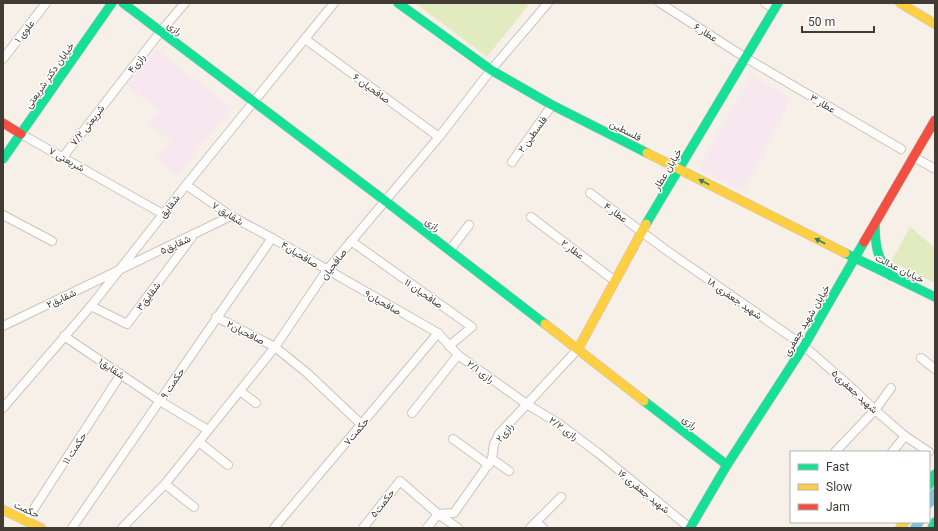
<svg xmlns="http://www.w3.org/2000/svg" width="938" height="531" font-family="Georgia,Vazirmatn,serif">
<rect width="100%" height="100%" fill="#f7f0e8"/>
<!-- education -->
<g fill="#f6e8ee">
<path d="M156 49 231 108 177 175 157 159 171 141 149 124 159 110 127 85Z"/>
<path d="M751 76 791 98 743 192 701 171 700 164Z"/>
</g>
<!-- green -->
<g fill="#e2eac0">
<path d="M415 3H530L487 57Z"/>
<path d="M910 227 935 248V283L891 262Z"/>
</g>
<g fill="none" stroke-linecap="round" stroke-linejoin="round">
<!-- canal -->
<g stroke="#77c7ea" stroke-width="10">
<path d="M929 503 935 493"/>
<path d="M915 528 919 522"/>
</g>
<!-- street casing -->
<g stroke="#cac4bd" stroke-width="10">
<g id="street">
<path d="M660 3 746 58 901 149"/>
<path d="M765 3 775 9"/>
<path d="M305 39 439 137"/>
<path d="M3 59 46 3"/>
<path d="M21 134 163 214"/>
<path d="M63 157 161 31 185 3"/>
<path d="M914 157 935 169"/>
<path d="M512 162 552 105"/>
<path d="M186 185 231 216 272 238 438 333 458 355 528 405 558 423 598 453 690 528"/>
<path d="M590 193 666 250 804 346 853 389 875 410 905 436 929 452"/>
<path d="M3 215 52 241"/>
<path d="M531 217 615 281"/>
<path d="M351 241 472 327 449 346"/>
<path d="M450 250 469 225"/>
<path d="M91 306 127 324 192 237"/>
<path d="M216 317 275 347 307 373 361 424"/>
<path d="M3 326 231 216"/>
<path d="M64 336 160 401 208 430"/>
<path d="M921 358 935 369"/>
<path d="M240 391 256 403"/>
<path d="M3 408 91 306 186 185 334 3"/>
<path d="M412 413 458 355"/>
<path d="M453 439 489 465"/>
<path d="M199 442 228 465"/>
<path d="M835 452 875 410 891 388"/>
<path d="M892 452 905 436"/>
<path d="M492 459 509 471"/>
<path d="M165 484 194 507"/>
<path d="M438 514 454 513 492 459 494 444 499 434 578 349"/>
<path d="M26 521 121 374"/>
<path d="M536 522 543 528"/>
<path d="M72 528 272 238"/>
<path d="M122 528 165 484 275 347 327 270 439 137 491 70 548 3"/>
<path d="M274 528 438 333"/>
<path d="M363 528 400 481 438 514 458 528"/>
<path d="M427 528 438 514"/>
<path d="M530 528 561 497"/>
</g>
</g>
<!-- fast casing -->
<g stroke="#cac4bd" stroke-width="10">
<g id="fast">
<path d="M123 3 384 200 545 324"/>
<path d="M398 3 491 70 552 105 647 153"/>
<path d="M3 159 112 3"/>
<path d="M646 224 778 3"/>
<path d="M875 224C875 246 877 258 891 276"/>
<path d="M845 253 935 297"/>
<path d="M644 401 727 465"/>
<path d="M929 485 935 474"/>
<path d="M690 528 727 465 804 346 864 242"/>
<path d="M932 528 935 522"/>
</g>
</g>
<!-- slow casing -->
<g stroke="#cac4bd" stroke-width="10">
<g id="slow">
<path d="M900 3 935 24"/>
<path d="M647 153 845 253"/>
<path d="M545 324 644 401"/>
<path d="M578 349 646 224"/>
<path d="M3 510 41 528"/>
<path d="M900 528 905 522"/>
</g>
</g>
<!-- jam casing -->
<g stroke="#cac4bd" stroke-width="10">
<g id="jam">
<path d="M3 123 21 134"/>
<path d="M864 242 935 120"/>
</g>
</g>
<!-- street -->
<use href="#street" stroke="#fefdfc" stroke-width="8"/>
<!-- fast -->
<use href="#fast" stroke="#16e098" stroke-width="9"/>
<!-- slow -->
<use href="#slow" stroke="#ffcf43" stroke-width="9"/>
<!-- jam -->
<use href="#jam" stroke="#f24e42" stroke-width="9"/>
</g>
<!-- one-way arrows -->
<defs><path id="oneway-solid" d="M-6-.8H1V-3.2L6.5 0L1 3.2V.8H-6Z"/></defs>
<g fill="#2e8561">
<use href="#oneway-solid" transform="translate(704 182) rotate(-153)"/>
<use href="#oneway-solid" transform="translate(820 241) rotate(-153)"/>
</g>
<g text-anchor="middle" stroke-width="3" stroke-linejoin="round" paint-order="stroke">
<!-- street labels -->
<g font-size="10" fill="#413b34" stroke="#fff">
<text transform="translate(175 28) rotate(37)" y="4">رازی</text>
<text transform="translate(24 31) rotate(-52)" y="4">علوی ۱</text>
<text transform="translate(706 32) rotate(33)" y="4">عطار ۶</text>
<text transform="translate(136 63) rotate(-52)" y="4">رازی۴</text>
<text transform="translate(49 75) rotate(-55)" y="4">خیابان دکتر شریعتی</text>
<text transform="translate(372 88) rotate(36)" y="4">صافحیان ۶</text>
<text transform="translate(823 103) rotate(31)" y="4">عطار ۳</text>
<text transform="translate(87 125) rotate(-52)" y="4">شریعتی ۷/۲</text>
<text transform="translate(626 130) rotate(27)" y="4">فلسطین</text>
<text transform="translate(532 134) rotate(-54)" y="4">فلسطین ۲</text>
<text transform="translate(67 159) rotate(29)" y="4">۷ شریعتی</text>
<text transform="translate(667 169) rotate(-59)" y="4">خیابان عطار</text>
<text transform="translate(169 206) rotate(-52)" y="4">شقایق</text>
<text transform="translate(616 212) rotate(36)" y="4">عطار ۴</text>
<text transform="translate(228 213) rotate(32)" y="4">شقایق ۷</text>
<text transform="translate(433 224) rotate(37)" y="4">رازی</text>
<text transform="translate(175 244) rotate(-25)" y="4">شقایق۵</text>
<text transform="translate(573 249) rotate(37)" y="4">عطار ۲</text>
<text transform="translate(300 254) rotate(31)" y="4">صافحیان۴</text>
<text transform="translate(333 264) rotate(-52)" y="4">صافحیان</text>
<text transform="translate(900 268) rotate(26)" y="4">خیابان عدالت</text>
<text transform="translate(424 293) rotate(35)" y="4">صافحیان ۱۱</text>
<text transform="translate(148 296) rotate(-53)" y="4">شقایق۳</text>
<text transform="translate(61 298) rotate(-25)" y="4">شقایق۲</text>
<text transform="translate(735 298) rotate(35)" y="4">شهید جعفری ۱۸</text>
<text transform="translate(383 302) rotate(30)" y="4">صافحیان۹</text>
<text transform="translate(806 320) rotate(-59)" y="4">خیابان شهید جعفری</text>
<text transform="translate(246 332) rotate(27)" y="4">صافحیان۲</text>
<text transform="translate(112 368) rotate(34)" y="4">شقایق۱</text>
<text transform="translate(481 371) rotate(36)" y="4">رازی ۲/۱</text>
<text transform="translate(172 383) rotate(-56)" y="4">حکمت ۹</text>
<text transform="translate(855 391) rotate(43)" y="4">شهید جعفری۵</text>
<text transform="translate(690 422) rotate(38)" y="4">رازی</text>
<text transform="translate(564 428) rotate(35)" y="4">رازی ۲/۲</text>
<text transform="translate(356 431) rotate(-50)" y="4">حکمت۷</text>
<text transform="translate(504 432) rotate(-52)" y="4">رازی۲</text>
<text transform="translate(74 448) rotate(-57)" y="4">حکمت ۱۱</text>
<text transform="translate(644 491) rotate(39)" y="4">شهید جعفری ۱۶</text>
<text transform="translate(382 503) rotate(-52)" y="4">حکمت۵</text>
<text transform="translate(27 509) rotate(25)" y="4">حکمت</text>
</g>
</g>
<!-- border -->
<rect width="938" height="531" fill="none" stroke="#413b34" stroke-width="8"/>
<!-- legend -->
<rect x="790" y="451" width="140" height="72" fill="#ffffff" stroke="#b3b1ae"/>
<rect x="798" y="464" width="20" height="6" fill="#16e098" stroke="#b3b1ae"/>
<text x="826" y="471" font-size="12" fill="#413b34">Fast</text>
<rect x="798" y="484" width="20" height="6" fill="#ffcf43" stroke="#b3b1ae"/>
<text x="826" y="491" font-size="12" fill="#413b34">Slow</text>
<rect x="798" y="504" width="20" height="6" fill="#f24e42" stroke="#b3b1ae"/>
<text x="826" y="511" font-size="12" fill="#413b34">Jam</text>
<!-- scale -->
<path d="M802 26v6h72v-6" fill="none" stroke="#413b34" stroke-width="2"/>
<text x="808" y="26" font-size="12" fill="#413b34" stroke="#ffffff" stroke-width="3" paint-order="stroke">50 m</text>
</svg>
